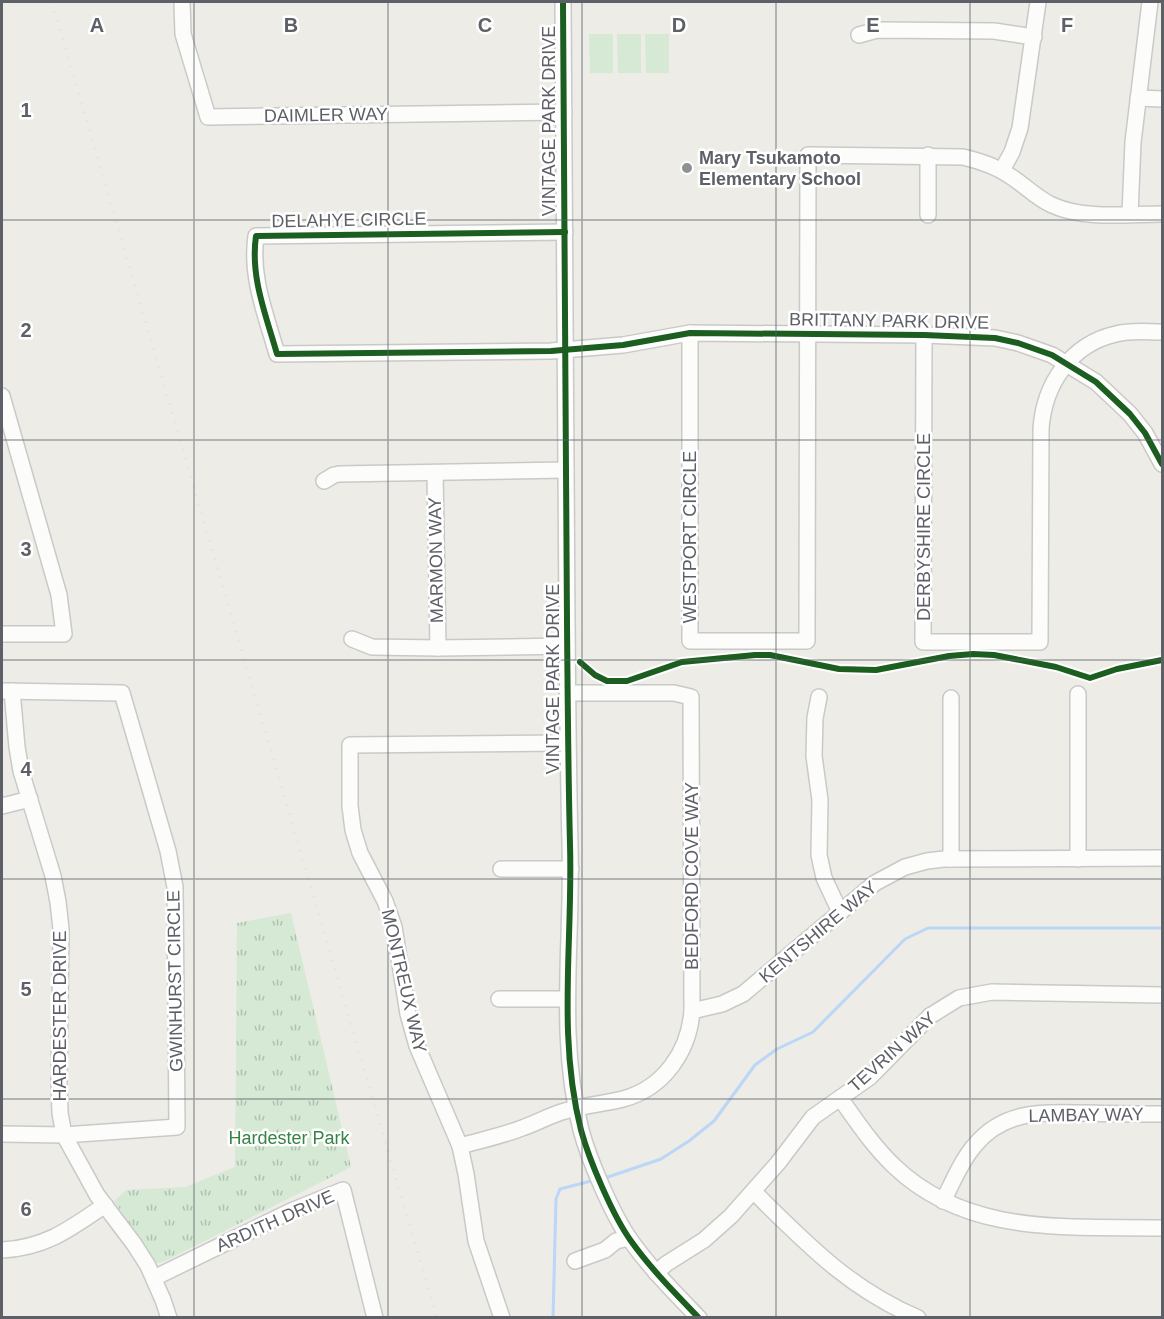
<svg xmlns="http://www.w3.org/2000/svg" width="1164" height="1319" font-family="Helvetica,sans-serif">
<defs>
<pattern id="park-tufts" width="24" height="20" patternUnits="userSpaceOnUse" patternTransform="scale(1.5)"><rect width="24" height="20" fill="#d5e9d5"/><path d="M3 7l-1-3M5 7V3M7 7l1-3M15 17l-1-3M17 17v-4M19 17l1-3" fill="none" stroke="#b0c0b1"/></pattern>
</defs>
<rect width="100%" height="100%" fill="#edece7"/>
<!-- grass -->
<g fill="#d5e9d5">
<path d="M589 34H613V73H590Z"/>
<path d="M617 34H641V73H618Z"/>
<path d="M645 34H669V73H646Z"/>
</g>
<!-- park -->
<path fill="url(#park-tufts)" d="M291 913 351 1167 167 1260 158 1263 154 1260 114 1201 126 1190 185 1187 235 1167 237 923Z"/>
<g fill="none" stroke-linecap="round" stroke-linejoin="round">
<!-- stream -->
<g stroke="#bbd6f7" stroke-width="3">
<path d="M605 1178 661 1159 689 1141 714 1121 755 1065 777 1049 813 1032 905 939 928 928H1162"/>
<path d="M553 1318 556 1199 560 1189 595 1180"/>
</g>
<!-- minor casing -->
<g stroke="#c9c9c8" stroke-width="18">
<g id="minor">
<path d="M182 2 183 34 208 117 564 112"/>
<path d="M563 2C564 158 566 314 566 471 567 596 567 720 570 845 573 940 557 1036 581 1130 589 1160 613 1216 631 1241 651 1269 675 1293 699 1318"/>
<path d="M859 35 877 30 994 31 1034 37"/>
<path d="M1138 98 1162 99"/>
<path d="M1002 170 1012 152 1020 128 1038 2"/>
<path d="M1130 214 1133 142 1150 2"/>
<path d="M928 215V155"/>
<path d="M565 232 256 236C250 277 266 315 277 354L551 351 623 345 690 333 924 335 995 338 1018 343 1052 355 1096 382 1130 414 1145 433 1162 464"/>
<path d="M690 333V641H807L808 155 963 157C980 161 996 166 1010 176 1025 185 1036 198 1052 205 1085 220 1127 214 1162 214"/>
<path d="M924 335 923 642H1040L1041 429C1044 384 1071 344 1116 334 1131 330 1147 332 1162 332"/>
<path d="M2 396 59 595 64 634H2"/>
<path d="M435 473 438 648"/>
<path d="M324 481 334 475 339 474 566 470"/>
<path d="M352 639 372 647 438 648 567 646"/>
<path d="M2 691 122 693 168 851 175 887 177 1127 64 1135 2 1134"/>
<path d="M12 691 17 747 21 771 53 876 58 902 61 929 59 1081 60 1113 64 1135 97 1195 134 1244 148 1266 163 1300 169 1318"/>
<path d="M1078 694V859"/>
<path d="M819 697 815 718 814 756 820 800 819 855 824 878 840 912"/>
<path d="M2 806 30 799"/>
<path d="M951 859V698"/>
<path d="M501 869H571"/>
<path d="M499 999H567"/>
<path d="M692 1011 722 1004 743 994 875 883 905 867 927 861 944 859 1162 858"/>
<path d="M840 1098C857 1122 873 1146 894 1166 968 1237 1068 1226 1162 1228"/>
<path d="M460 1146C481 1140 502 1136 522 1128 537 1123 550 1115 565 1111 584 1105 604 1104 623 1099 664 1088 689 1051 692 1011L691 697 674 693H567"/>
<path d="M754 1192C806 1243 848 1288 918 1318"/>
<path d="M943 1201C953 1182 961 1161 975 1145 1006 1108 1046 1113 1089 1113 1114 1114 1138 1114 1162 1114"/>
<path d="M2 1250C45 1248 70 1229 105 1205"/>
<path d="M575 1261 605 1250 616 1241 629 1238"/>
<path d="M656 1273 666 1264 704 1240 731 1216 778 1163 813 1117 870 1077 930 1016 959 998 992 992 1162 995"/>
<path d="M154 1278 291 1211 343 1190 375 1318"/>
<path d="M502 1318 476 1241 466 1174 460 1146 417 1046 408 1014 394 927 385 901 360 853 353 830 350 806V745L567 743"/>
</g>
</g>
<!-- minor -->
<use href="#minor" stroke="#fcfcfb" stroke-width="15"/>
<!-- rail -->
<path stroke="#e4e4e3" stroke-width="3" stroke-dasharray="1.5 8" stroke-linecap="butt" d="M52 2 437 1318"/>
<!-- cycleway casing -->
<g stroke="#fff" stroke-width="10">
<g id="cycleway">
<path d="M563 2C564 158 566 314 566 471 567 596 567 720 570 845 573 940 557 1036 581 1130 589 1160 613 1216 631 1241 651 1269 675 1293 699 1318"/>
<path d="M565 232 256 236C250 277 266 315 277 354L551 351 623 345 690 333 924 335 995 338 1018 343 1052 355 1096 382 1130 414 1145 433 1162 464"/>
<path d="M580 662 595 675 607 681H627L682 662 755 655H770L839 669 876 670 949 656 973 654 994 655 1056 667 1090 678 1117 669 1162 660"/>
</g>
</g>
<!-- cycleway -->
<use href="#cycleway" stroke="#1b5e20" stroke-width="6"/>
</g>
<!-- grid -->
<path fill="none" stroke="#5d6066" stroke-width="1.5" stroke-opacity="0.55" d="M194 2V1318M388 2V1318M582 2V1318M776 2V1318M970 2V1318M2 220H1162M2 440H1162M2 660H1162M2 879H1162M2 1099H1162"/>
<!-- markers -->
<circle fill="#8f9193" stroke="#fff" stroke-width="2" cx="687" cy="168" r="6"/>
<g text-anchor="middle" stroke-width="5" stroke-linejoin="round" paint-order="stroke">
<!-- street labels -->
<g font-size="18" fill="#5d6066" stroke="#fff">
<text transform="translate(326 115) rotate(-1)" y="6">DAIMLER WAY</text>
<text transform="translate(549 121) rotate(-90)" y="6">VINTAGE PARK DRIVE</text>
<text transform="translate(349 220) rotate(-1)" y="6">DELAHYE CIRCLE</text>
<text transform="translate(889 321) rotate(1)" y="6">BRITTANY PARK DRIVE</text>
<text transform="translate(924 527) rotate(-90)" y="6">DERBYSHIRE CIRCLE</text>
<text transform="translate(690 537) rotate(-90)" y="6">WESTPORT CIRCLE</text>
<text transform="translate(436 560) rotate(-91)" y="6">MARMON WAY</text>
<text transform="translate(553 679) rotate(-90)" y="6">VINTAGE PARK DRIVE</text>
<text transform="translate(692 876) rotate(-90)" y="6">BEDFORD COVE WAY</text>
<text transform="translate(818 932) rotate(-40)" y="6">KENTSHIRE WAY</text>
<text transform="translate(175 981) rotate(-91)" y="6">GWINHURST CIRCLE</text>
<text transform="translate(404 981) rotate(77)" y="6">MONTREUX WAY</text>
<text transform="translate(60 1016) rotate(-90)" y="6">HARDESTER DRIVE</text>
<text transform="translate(892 1052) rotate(-42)" y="6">TEVRIN WAY</text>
<text transform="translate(1086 1115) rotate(-1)" y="6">LAMBAY WAY</text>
<text transform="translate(275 1221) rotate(-24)" y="6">ARDITH DRIVE</text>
</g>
<!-- poi labels -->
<g font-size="18" font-weight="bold" fill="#5d6066" stroke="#fff" text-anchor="start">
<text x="699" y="164">Mary Tsukamoto<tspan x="699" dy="21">Elementary School</tspan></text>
</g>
<!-- park labels -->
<g font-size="18" fill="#358444" stroke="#fff">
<text x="289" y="1144">Hardester Park</text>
</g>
</g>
<g font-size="20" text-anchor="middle" font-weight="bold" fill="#5d6066" stroke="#fff" stroke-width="5" stroke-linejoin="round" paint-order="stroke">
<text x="97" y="32">A</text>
<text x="291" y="32">B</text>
<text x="485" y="32">C</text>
<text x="679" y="32">D</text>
<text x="873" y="32">E</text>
<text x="1067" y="32">F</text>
<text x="26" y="117">1</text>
<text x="26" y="337">2</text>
<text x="26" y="556">3</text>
<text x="26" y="776">4</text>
<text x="26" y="996">5</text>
<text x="26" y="1216">6</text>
</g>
<!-- border -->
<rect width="1164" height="1319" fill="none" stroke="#5d6066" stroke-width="6"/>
</svg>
